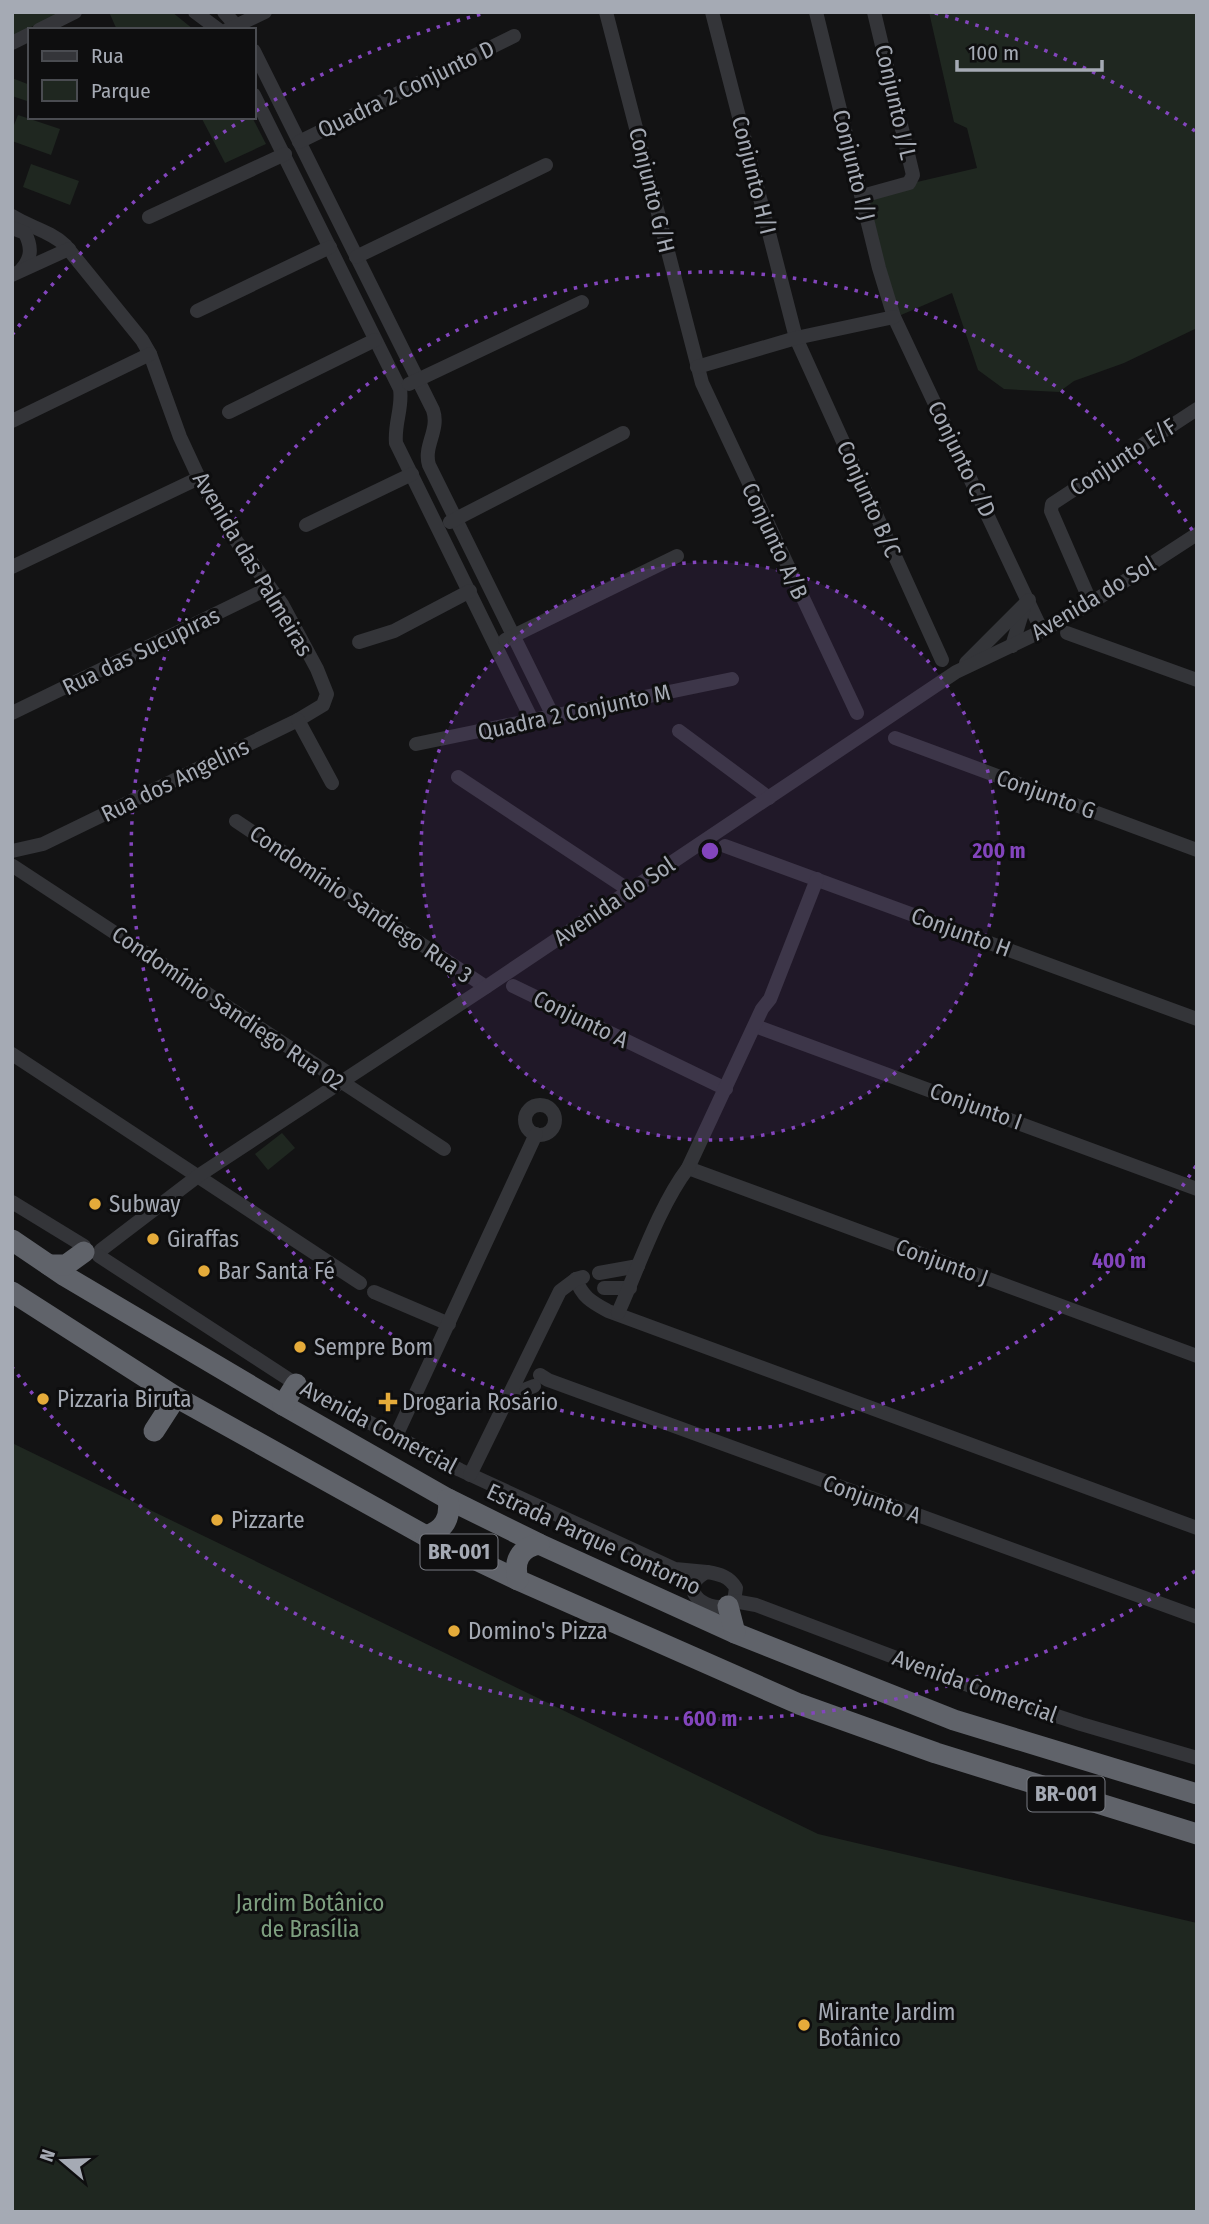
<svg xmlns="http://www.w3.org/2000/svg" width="1209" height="2224" font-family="'Fira Sans Condensed',sans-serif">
<rect width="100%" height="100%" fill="#131314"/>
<!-- green -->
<g fill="#1f2720">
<path d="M12 12H63L12 36Z"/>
<path d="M109 12H172L193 29 117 30Z"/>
<path d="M929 12H1197V328L1124 363 1074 381 1059 392 1004 389 978 370 952 293 901 315 893 301 868 196 917 182 977 168 967 128 954 122Z"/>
<path d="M12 78 30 85V102L12 96Z"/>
<path d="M18 115 60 129 51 155 12 141V130Z"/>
<path d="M201 117H252L266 144 225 163Z"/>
<path d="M31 164 79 181 70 205 23 187Z"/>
<path d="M282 1133 295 1148 268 1170 255 1154Z"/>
<path d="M12 1443 818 1834 1197 1923V2212H12Z"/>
</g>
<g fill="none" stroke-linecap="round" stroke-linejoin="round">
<!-- minor -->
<g stroke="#343539" stroke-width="14">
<path d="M195 12 219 30"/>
<path d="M224 12 240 30"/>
<path d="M606 12 702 383 857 713"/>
<path d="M712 12 796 338 942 660"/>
<path d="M816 12 879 268 894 317 1042 631"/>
<path d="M39 30 75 12"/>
<path d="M227 30 265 12"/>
<path d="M12 43 30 34"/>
<path d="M254 51 433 410C440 430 423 446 429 465L553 716"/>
<path d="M254 95 400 389C403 407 394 424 396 443L532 720"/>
<path d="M299 142 514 36"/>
<path d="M862 196 909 183 913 175 874 12"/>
<path d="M12 216C29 227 50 231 65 245L142 340 150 354 180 437 199 478 232 535 282 604 317 669 327 694 323 705 298 720 43 844 12 851"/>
<path d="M149 217 285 154"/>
<path d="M12 228 25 233C32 247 32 258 21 270"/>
<path d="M356 257 546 165"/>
<path d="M12 275 69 249"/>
<path d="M197 311 330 247"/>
<path d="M697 367 796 338 894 317"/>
<path d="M409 384 582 302"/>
<path d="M229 412 375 340"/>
<path d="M12 421 150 354"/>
<path d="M450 522 623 433"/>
<path d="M306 525 412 474"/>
<path d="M12 567 199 478"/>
<path d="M1091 603 1051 511 1052 504 1197 409"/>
<path d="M1067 633 1197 680"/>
<path d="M505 640 677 556"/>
<path d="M359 642 394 631 470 591"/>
<path d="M1012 646 1024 607"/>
<path d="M966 663 1029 600"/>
<path d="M12 713 269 588"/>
<path d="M298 720 332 783"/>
<path d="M679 731 769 798"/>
<path d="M895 738 1197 850"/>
<path d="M416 744 732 679"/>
<path d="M458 777 629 890"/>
<path d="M236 821 486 987"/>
<path d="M725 846 1197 1019"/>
<path d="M13 866 444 1149"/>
<path d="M513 986 726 1089"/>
<path d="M755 1026 1197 1189"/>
<path d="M12 1054 360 1283"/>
<circle cx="540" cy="1120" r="15"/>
<path d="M688 1168 1197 1356"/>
<path d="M12 1202 84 1246"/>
<path d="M101 1250 198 1176 486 987 956 672 1042 631 1091 603 1197 534"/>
<path d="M99 1256 296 1384 460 1470 675 1569 707 1572"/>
<path d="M599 1273 638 1266"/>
<path d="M576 1279C582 1297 592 1302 608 1311L1197 1528"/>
<path d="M604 1288H630"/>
<path d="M374 1292 449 1324"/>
<path d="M618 1313C638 1269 659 1206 688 1168L762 1009 770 999 817 879"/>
<path d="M540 1375 548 1380 1197 1617"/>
<path d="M511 1395 534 1386"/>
<path d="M396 1436 536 1134"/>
<path d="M470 1475 560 1291 576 1279 583 1277"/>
<path d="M707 1572C719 1574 729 1576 736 1588L734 1601 728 1606C703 1612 676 1587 707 1572Z"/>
<path d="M734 1601 756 1605 1005 1699 1081 1724 1197 1758"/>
</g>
<!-- highway -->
<g stroke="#60636a" stroke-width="21">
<path d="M12 1240 65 1276 283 1405 448 1499 539 1544 735 1633 954 1720 1197 1794"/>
<path d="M49 1265H66L84 1252"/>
<path d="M12 1292 176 1397 426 1536 518 1580 799 1704 936 1753 1197 1834"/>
<path d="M283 1405 296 1384"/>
<path d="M154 1431 176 1397"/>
<path d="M426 1536C444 1530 451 1518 448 1499"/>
<path d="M518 1580C513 1561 520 1548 539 1544"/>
<path d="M728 1606 735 1633"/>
</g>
</g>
<!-- distance rings -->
<circle cx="710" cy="851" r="289" fill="#8345bd" fill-opacity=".12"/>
<g fill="none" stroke="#8345bd" stroke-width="3.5" stroke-dasharray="3.5 7">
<circle cx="710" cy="851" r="289"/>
<path d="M1196 1166A579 579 0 1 1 1196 536"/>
<path d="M1195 1571A868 868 0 0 1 12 1367M12 335A868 868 0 0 1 244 119M256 111A868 868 0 0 1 485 13M935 13A868 868 0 0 1 1195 131"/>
</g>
<!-- markers -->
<g fill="#e5ab3a" stroke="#0e0e0f" stroke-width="2.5">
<circle cx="95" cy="1204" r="7"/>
<circle cx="153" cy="1239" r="7"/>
<circle cx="204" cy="1271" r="7"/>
<circle cx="300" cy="1347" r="7"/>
<circle cx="43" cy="1399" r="7"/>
<path d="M384.5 1391.5h7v7h7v7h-7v7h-7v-7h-7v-7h7z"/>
<circle cx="217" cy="1520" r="7"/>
<circle cx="454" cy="1631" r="7"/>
<circle cx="804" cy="2025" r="7"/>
</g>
<g text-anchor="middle" stroke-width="6" stroke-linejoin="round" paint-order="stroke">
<!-- shield labels -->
<g fill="#0e0e0f" stroke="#787b82" stroke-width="2">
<rect x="420.5" y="1534.5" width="77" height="35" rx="5"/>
<rect x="1027.5" y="1776.5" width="77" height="35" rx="5"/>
</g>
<g font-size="21" font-weight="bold" fill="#a5aab4">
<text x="459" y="1559">BR-001</text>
<text x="1066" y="1801">BR-001</text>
</g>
<!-- street labels -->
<g font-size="23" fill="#a5aab4" stroke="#0e0e0f">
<text transform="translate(406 89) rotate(-26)" y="8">Quadra 2 Conjunto D</text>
<text transform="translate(896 102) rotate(77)" y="8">Conjunto J/L</text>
<text transform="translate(854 165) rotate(76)" y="8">Conjunto I/J</text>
<text transform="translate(754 175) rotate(76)" y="8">Conjunto H/I</text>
<text transform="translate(652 190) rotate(76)" y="8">Conjunto G/H</text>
<text transform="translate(1123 457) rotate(-33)" y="8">Conjunto E/F</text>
<text transform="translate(962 459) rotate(64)" y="8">Conjunto C/D</text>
<text transform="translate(869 499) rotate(66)" y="8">Conjunto B/C</text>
<text transform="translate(775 541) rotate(65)" y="8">Conjunto A/B</text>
<text transform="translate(253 564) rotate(59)" y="8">Avenida das Palmeiras</text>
<text transform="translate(1093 598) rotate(-31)" y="8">Avenida do Sol</text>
<text transform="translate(141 651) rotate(-26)" y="8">Rua das Sucupiras</text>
<text transform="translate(574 712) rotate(-12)" y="8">Quadra 2 Conjunto M</text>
<text transform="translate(175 780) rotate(-26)" y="8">Rua dos Angelins</text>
<text transform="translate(1046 794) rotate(20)" y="8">Conjunto G</text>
<text transform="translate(614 901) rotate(-34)" y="8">Avenida do Sol</text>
<text transform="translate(361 904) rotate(34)" y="8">Condomínio Sandiego Rua 3</text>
<text transform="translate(961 932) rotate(20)" y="8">Conjunto H</text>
<text transform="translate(228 1008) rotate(34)" y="8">Condomínio Sandiego Rua 02</text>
<text transform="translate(581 1019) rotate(26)" y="8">Conjunto A</text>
<text transform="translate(976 1106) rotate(20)" y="8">Conjunto I</text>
<text transform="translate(942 1262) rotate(20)" y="8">Conjunto J</text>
<text transform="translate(379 1427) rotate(28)" y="8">Avenida Comercial</text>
<text transform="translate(872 1499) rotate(20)" y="8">Conjunto A</text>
<text transform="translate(594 1539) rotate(25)" y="8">Estrada Parque Contorno</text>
<text transform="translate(975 1686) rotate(20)" y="8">Avenida Comercial</text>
</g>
<!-- poi labels -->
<g font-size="23" fill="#a5aab4" stroke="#0e0e0f" text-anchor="start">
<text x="109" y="1212">Subway</text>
<text x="167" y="1247">Giraffas</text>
<text x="218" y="1279">Bar Santa Fé</text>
<text x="314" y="1355">Sempre Bom</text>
<text x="57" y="1407">Pizzaria Biruta</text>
<text x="402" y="1410">Drogaria Rosário</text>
<text x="231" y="1528">Pizzarte</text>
<text x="468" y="1639">Domino's Pizza</text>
<text x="818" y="2020">Mirante Jardim<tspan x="818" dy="26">Botânico</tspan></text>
</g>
<!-- park labels -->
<g font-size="23" fill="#7d9e7f" stroke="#0e0e0f">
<text x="310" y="1911">Jardim Botânico<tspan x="310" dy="26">de Brasília</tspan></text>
</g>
</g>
<circle cx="710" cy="851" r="10" fill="#8345bd" stroke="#0e0e0f" stroke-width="3.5"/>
<g font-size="21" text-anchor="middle" font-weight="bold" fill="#8345bd" stroke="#0e0e0f" stroke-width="6" stroke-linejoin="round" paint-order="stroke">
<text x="999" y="858">200 m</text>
<text x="1119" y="1268">400 m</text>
<text x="710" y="1726">600 m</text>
</g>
<!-- border -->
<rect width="1209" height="2224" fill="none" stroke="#a5aab4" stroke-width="28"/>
<!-- legend -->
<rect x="28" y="28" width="228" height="91" fill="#0e0e0f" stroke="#4a4c51" stroke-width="2"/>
<rect x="42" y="51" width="35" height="10" fill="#343539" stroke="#4a4c51" stroke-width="2"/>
<text x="91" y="63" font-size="21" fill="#a5aab4">Rua</text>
<rect x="42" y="80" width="35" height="21" fill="#1f2720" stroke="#4a4c51" stroke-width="2"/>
<text x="91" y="98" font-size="21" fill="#a5aab4">Parque</text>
<!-- north arrow -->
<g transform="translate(63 2161) rotate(289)" stroke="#0e0e0f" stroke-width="5" paint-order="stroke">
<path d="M0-5L12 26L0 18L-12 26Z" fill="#a5aab4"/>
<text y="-10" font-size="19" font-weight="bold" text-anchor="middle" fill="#a5aab4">N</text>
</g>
<!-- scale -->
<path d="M957 60v10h145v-10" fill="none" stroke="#a5aab4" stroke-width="3.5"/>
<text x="968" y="60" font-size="21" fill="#a5aab4" stroke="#0e0e0f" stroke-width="5" paint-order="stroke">100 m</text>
</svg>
